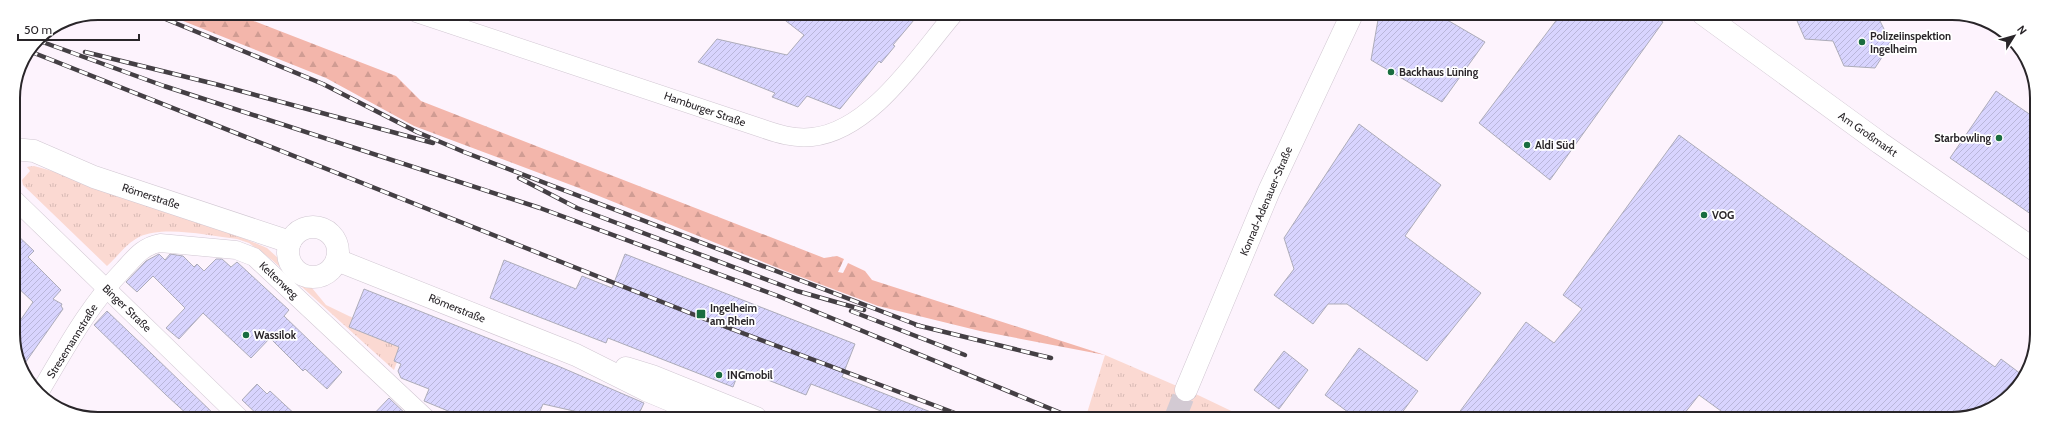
<svg xmlns="http://www.w3.org/2000/svg" width="2050" height="432" font-family="Cabin,sans-serif">
<defs>
<pattern id="grass-tufts" width="24" height="20" patternUnits="userSpaceOnUse"><rect width="24" height="20" fill="#fbd9d2"/><path d="M3 7l-1-3M5 7V3M7 7l1-3M15 17l-1-3M17 17v-4M19 17l1-3" fill="none" stroke="#d7bab4"/></pattern>
<pattern id="forest-firs" width="22" height="20" patternUnits="userSpaceOnUse"><rect width="22" height="20" fill="#f3b6ab"/><path d="M5 1l3.5 6h-7zM16 11l3.5 6h-7z" fill="#d09c93"/></pattern>
<pattern id="building-hatch" width="6" height="6" patternUnits="userSpaceOnUse"><rect width="6" height="6" fill="#d8d4fe"/><path d="M-1 1l2-2M0 6l6-6M5 7l2-2" fill="none" stroke="#b9b6da"/></pattern>
</defs>
<rect width="100%" height="100%" fill="#fdf3fd"/>
<!-- grass -->
<g fill="url(#grass-tufts)">
<path d="M34 166 63 174 87 186 224 230 267 248 279 259 289 273 312 288 326 305 353 318 350 327 399 347 394 361 397 362 394 370 272 260 249 243 237 239C210 236 164 225 139 237 127 243 117 257 107 266L23 185 22 180 30 171 27 167Z"/>
<path d="M1105 355 1200 396 1246 418H1099L1087 413Z"/>
</g>
<!-- forest -->
<path fill="url(#forest-firs)" d="M163 13H233L396 76 421 101 824 258 837 256 844 259 838 272 843 273 848 263 865 271 872 280 1105 355 980 331 878 306 788 272 579 188 414 126 326 78Z"/>
<!-- building -->
<g fill="url(#building-hatch)" stroke="#adacb9">
<path d="M777 14H919L893 45 895 46 881 63 879 61 840 109 807 96 798 107 772 97 775 93 698 62 717 39 787 55 804 35Z"/>
<path d="M1379 14H1437L1485 42 1442 102 1371 60Z"/>
<path d="M1561 14H1650L1663 22 1550 180 1479 123Z"/>
<path d="M1794 14H1855L1878 17 1891 43 1875 68 1844 66 1833 41 1805 39Z"/>
<path d="M1996 91 2035 118V217L1950 158Z"/>
<path d="M1359 124 1441 185 1405 236 1481 293 1427 361 1347 304H1328L1313 324 1274 295 1294 269 1284 238Z"/>
<path d="M1679 135 1995 367 2001 359 2021 374 2008 398 1957 419H1732L1699 395 1680 419 1455 418 1526 322 1554 343 1582 309 1563 295Z"/>
<path d="M14 232 34 251 28 257 61 290 53 299 62 304 61 306 63 309 23 366 15 350V328L33 302 14 284Z"/>
<path d="M159 254 165 260 170 254 183 256 194 267 197 264 204 271 216 259H222L231 267 237 262 289 310 284 316 342 372 327 389 305 369 303 371 270 338 251 358 203 313 179 339 166 328 185 308 153 276 137 292 126 282 146 261Z"/>
<path d="M625 254 855 344 842 377 946 418H899L811 384 806 395 740 369 733 387 608 338 606 343 490 298 504 260 576 289 582 276 612 288Z"/>
<path d="M364 289 558 366 644 403 637 418H591L587 414 543 404 537 418H465L424 401 429 389 401 378 398 371 401 364 394 361 399 347 349 327Z"/>
<path d="M107 311 153 355 218 418 190 417 165 394 94 325Z"/>
<path d="M1359 348 1418 391 1398 418H1356L1325 395Z"/>
<path d="M1284 351 1308 370 1279 409 1254 390Z"/>
<path d="M257 384 267 394 270 391 299 418H261L242 400Z"/>
<path d="M389 398 410 418H370Z"/>
</g>
<g fill="none" stroke-linecap="round" stroke-linejoin="round">
<!-- secondary-tunnel -->
<path stroke="#d3cad3" stroke-width="22" stroke-dasharray="22 11" stroke-linecap="butt" d="M1175 418 1186 390"/>
<!-- street casing -->
<g stroke="#d1c7d2" stroke-width="19">
<g id="street">
<path d="M416 13 761 128C778 134 794 139 812 137 871 131 918 56 954 14"/>
<path d="M14 199 240 418"/>
<path d="M40 395 41 390C66 348 89 305 124 269 135 257 143 246 160 243L236 250 254 257 426 418"/>
<path d="M673 418 679 404"/>
</g>
</g>
<!-- secondary casing -->
<g stroke="#d1c7d2" stroke-width="23">
<g id="secondary">
<path d="M1703 14 1880 143 2035 250"/>
<path d="M14 149 34 151 94 177 290 242"/>
<circle cx="313" cy="252" r="25"/>
<path d="M337 260 576 355 646 390 713 418"/>
<path d="M626 368 652 376 756 418"/>
<path d="M1186 390 1269 191 1352 14"/>
</g>
</g>
<!-- street -->
<use href="#street" stroke="#fff" stroke-width="18"/>
<!-- secondary -->
<use href="#secondary" stroke="#fff" stroke-width="22"/>
<!-- rail casing -->
<g stroke="#443f44" stroke-width="4.5">
<g id="rail">
<path d="M151 13 323 84 417 132 464 152 920 326"/>
<path d="M37 40 164 86 540 208 778 296 1073 418"/>
<path d="M29 51 705 319 968 418"/>
<path d="M85 52 215 84 433 143"/>
<path d="M519 178 577 208 797 291 864 310"/>
<path d="M851 311 965 355"/>
<path d="M916 325 1051 358"/>
</g>
</g>
<!-- rail -->
<use href="#rail" stroke="#fff" stroke-width="3" stroke-dasharray="9" stroke-linecap="butt"/>
</g>
<!-- markers -->
<g fill="#196d3f" stroke="#fff" stroke-width="1.5">
<circle cx="1862" cy="42" r="4"/>
<circle cx="1391" cy="72" r="4"/>
<circle cx="1999" cy="138" r="4"/>
<circle cx="1527" cy="145" r="4"/>
<circle cx="1704" cy="215" r="4"/>
<rect x="696" y="309" width="10" height="10" rx="2"/>
<circle cx="246" cy="335" r="4"/>
<circle cx="719" cy="375" r="4"/>
</g>
<g text-anchor="middle" stroke-width="3.5" stroke-linejoin="round" paint-order="stroke">
<!-- poi labels -->
<g font-size="11" font-weight="bold" fill="#292529" stroke="#fff" text-anchor="start">
<text x="1870" y="40">Polizeiinspektion<tspan x="1870" dy="13">Ingelheim</tspan></text>
<text x="1399" y="76">Backhaus Lüning</text>
<text x="1991" y="142" text-anchor="end">Starbowling</text>
<text x="1535" y="149">Aldi Süd</text>
<text x="1712" y="219">VOG</text>
<text x="710" y="312">Ingelheim<tspan x="710" dy="13">am Rhein</tspan></text>
<text x="254" y="339">Wassilok</text>
<text x="727" y="379">INGmobil</text>
</g>
<!-- street labels -->
<g font-size="11" fill="#292529" stroke="#fff">
<text transform="translate(705 109) rotate(19)" y="4">Hamburger Straße</text>
<text transform="translate(1868 134) rotate(35)" y="4">Am Großmarkt</text>
<text transform="translate(151 196) rotate(18)" y="4">Römerstraße</text>
<text transform="translate(1266 201) rotate(-67)" y="4">Konrad-Adenauer-Straße</text>
<text transform="translate(279 280) rotate(43)" y="4">Keltenweg</text>
<text transform="translate(127 308) rotate(44)" y="4">Binger Straße</text>
<text transform="translate(457 308) rotate(22)" y="4">Römerstraße</text>
<text transform="translate(72 341) rotate(-58)" y="4">Stresemannstraße</text>
</g>
</g>
<!-- crop -->
<path d="M0 0H2050V432H0ZM98 20H1952A78 78 0 0 1 2030 98V334A78 78 0 0 1 1952 412H98A78 78 0 0 1 20 334V98A78 78 0 0 1 98 20Z" fill="#fff" fill-rule="evenodd"/>
<path fill="none" stroke="#292529" stroke-width="2" d="M98 20H1952A78 78 0 0 1 2030 98V334A78 78 0 0 1 1952 412H98A78 78 0 0 1 20 334V98A78 78 0 0 1 98 20Z"/>
<!-- north arrow -->
<g transform="translate(2014 36) rotate(53)" stroke="#ffffff" stroke-width="3" paint-order="stroke">
<path d="M0-3L7 15L0 10L-7 15Z" fill="#292529"/>
<text y="-6" font-size="11" font-weight="bold" text-anchor="middle" fill="#292529">N</text>
</g>
<!-- scale -->
<path d="M18 34v6h121v-6" fill="none" stroke="#292529" stroke-width="2"/>
<text x="24" y="34" font-size="12" fill="#292529" stroke="#ffffff" stroke-width="3" paint-order="stroke">50 m</text>
</svg>
